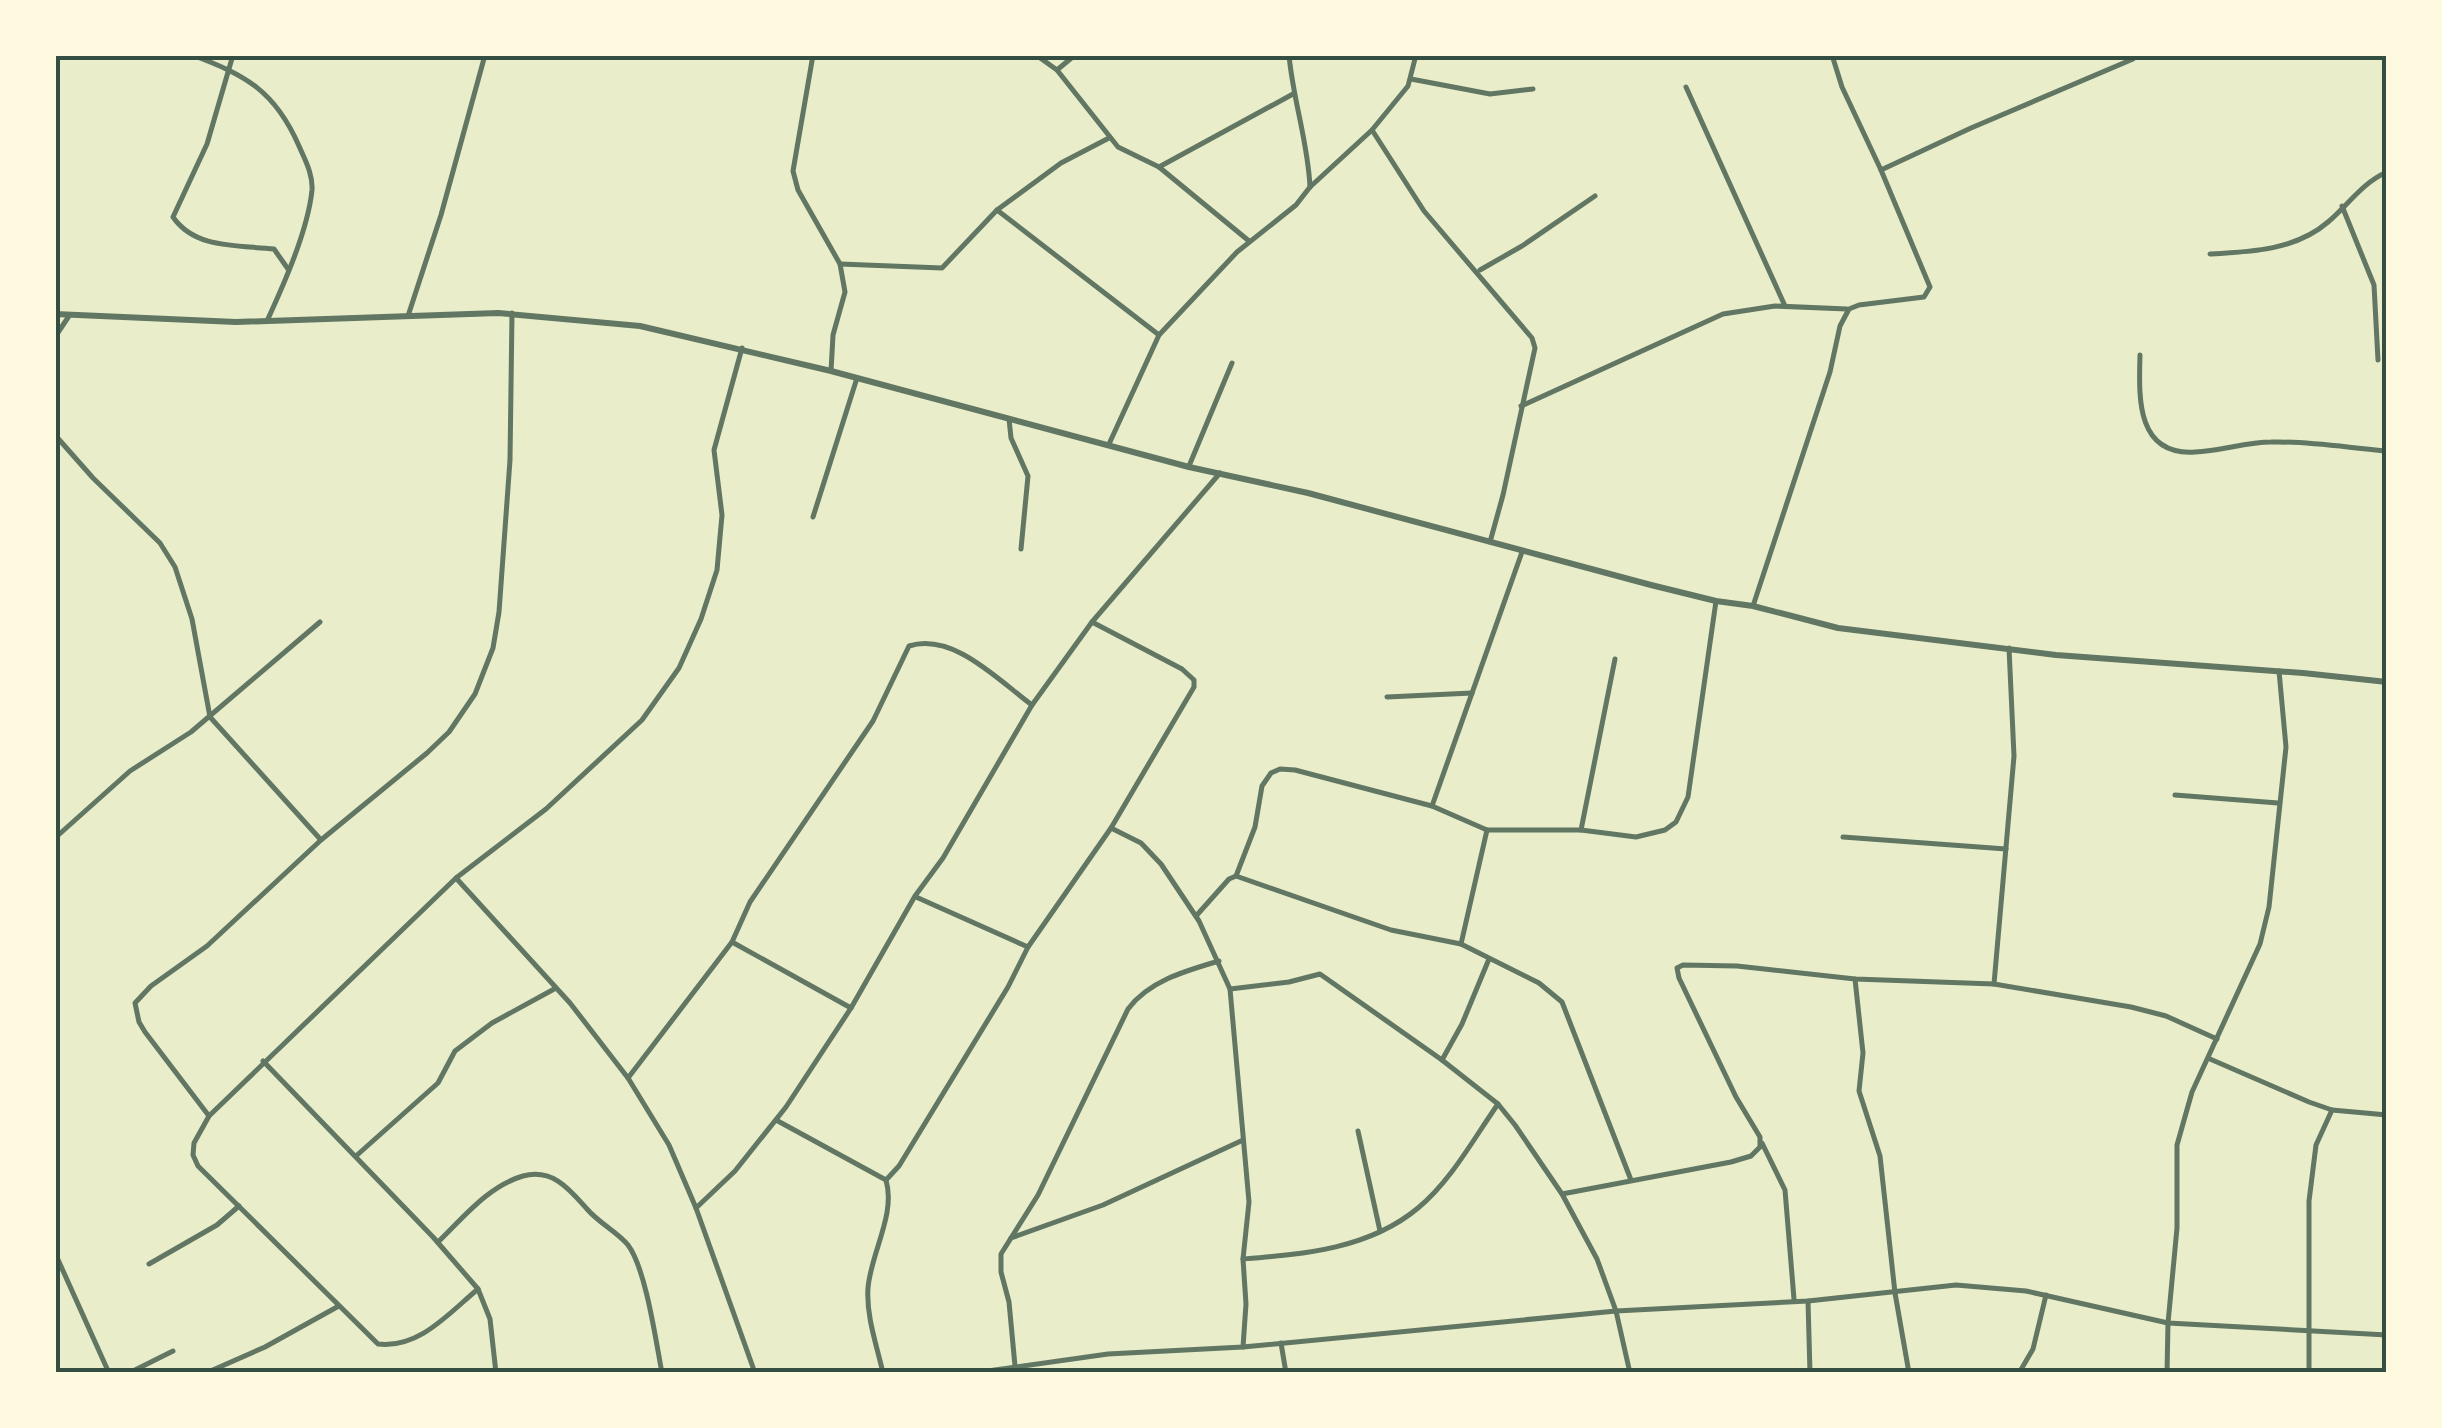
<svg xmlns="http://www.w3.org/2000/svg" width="2442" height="1428" font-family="'Noto Sans',sans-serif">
<rect width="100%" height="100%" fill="#e9edc9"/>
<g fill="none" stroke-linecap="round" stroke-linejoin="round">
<!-- minor -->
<g stroke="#617663" stroke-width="5">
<path d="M192 55C246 75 275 91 299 146 305 160 313 174 312 190 308 230 284 284 267 321"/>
<path d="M233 55 207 144 173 217C195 249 237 245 274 249L288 269"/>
<path d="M813 55 793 171 798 190 840 264 845 292 833 335 831 371"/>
<path d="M1036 55 1057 70 1118 147 1159 167 1249 241"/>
<path d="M1289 55C1293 100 1308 142 1310 187"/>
<path d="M1057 70 1075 55"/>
<path d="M1411 79 1490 94 1533 89"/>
<path d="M1686 87 1785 306"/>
<path d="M1372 130 1424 211 1532 338 1535 348 1503 495 1490 542"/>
<path d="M1159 167 1293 94"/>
<path d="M1881 170 1971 128 2133 59"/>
<path d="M2342 206 2374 285 2378 360"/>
<path d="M997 210 1159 335"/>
<path d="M2210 254C2251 252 2296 250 2328 222 2349 204 2362 183 2387 172"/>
<path d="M840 264 942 268 997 210 1061 163 1109 138"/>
<path d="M1480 270 1522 246 1595 196"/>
<path d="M408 316 441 215 485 55"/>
<path d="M55 337 69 316"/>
<path d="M2140 355C2139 395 2135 456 2195 452 2221 451 2246 442 2271 442 2310 441 2349 448 2387 451"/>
<path d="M1521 406 1723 314 1775 306 1847 309"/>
<path d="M1009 419 1011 438 1028 476 1021 549"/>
<path d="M55 435 93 478 160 543 175 567 192 619 210 717 321 840"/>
<path d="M1109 444 1159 335 1237 252 1296 205 1310 187 1372 130 1408 86 1416 55"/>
<path d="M1189 466 1232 363"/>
<path d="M813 517 857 378"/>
<path d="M1753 606 1830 372 1840 326 1849 309 1859 305 1924 297 1930 287 1881 170 1842 87 1832 55"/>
<path d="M1387 697 1472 693"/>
<path d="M2175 795 2278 803"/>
<path d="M1432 806 1522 552"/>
<path d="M1111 828 1141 843 1161 864 1199 921 1230 989 1249 1202 1243 1259 1246 1304 1243 1347"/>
<path d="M1581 830 1615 659"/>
<path d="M1843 837 2006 849"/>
<path d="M55 838 130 771 191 732 320 622"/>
<path d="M1236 876 1255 827 1262 786 1271 773 1280 769 1295 770 1432 806 1487 830H1581L1636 837 1665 830 1676 822 1688 797 1716 601"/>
<path d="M456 878 570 1003 628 1078 669 1145 696 1208 755 1373"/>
<path d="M916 897 1028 947"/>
<path d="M1196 916 1229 879 1236 876 1391 930 1461 944 1539 983 1562 1002 1631 1180"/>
<path d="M732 942 851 1008"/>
<path d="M1461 944 1487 830"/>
<path d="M1855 979 1863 1053 1859 1091 1880 1156 1895 1293 1909 1373"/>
<path d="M1994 984 2014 756 2009 648"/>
<path d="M1230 989 1289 982 1320 974 1442 1060 1498 1104 1515 1125 1562 1194 1597 1259 1616 1311 1630 1373"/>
<path d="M2210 1059 2309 1102 2332 1110 2387 1115"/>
<path d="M1442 1060 1462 1024 1489 959"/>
<path d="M263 1061 433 1237 478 1289 490 1319 496 1373"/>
<path d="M628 1078 732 942 750 902 873 721 909 646C953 632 998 680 1032 705"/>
<path d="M209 1116 145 1032 139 1022 135 1003 151 986 207 946 321 840 427 753 449 732 475 694 493 648 499 612 510 460 512 313"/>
<path d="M776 1120 886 1180C896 1215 871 1252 868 1288 866 1316 877 1346 883 1373"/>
<path d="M1358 1131 1380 1231"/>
<path d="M1762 1143 1785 1190 1794 1299"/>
<path d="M356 1156 438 1083 455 1051 492 1023 556 988"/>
<path d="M886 1180 899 1166 1008 987 1028 947 1111 828 1194 687V680L1182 669 1092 622"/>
<path d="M1562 1194 1731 1162 1751 1156 1760 1147V1137L1736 1097 1679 978 1677 968 1683 965 1737 966 1855 979 1994 984 2131 1007 2166 1016 2217 1039"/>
<path d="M696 1208 735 1171 786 1107 851 1008 915 896 943 858 1032 705 1092 622 1220 473"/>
<path d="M1011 1238 1103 1205 1243 1140"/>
<path d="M438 1242C463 1218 488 1186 523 1176 553 1168 570 1190 587 1209 599 1223 617 1232 628 1245 646 1269 656 1342 662 1373"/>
<path d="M55 1253 109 1373"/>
<path d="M1243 1259C1304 1254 1369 1249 1418 1208 1451 1181 1474 1138 1498 1104"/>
<path d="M149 1264 217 1225 239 1206"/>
<path d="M478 1289C449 1313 419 1349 378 1344L198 1166 193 1155 194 1143 209 1116 456 878 546 809 642 720 679 668 701 619 717 570 722 515 714 450 742 348"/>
<path d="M1808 1301 1810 1373"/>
<path d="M1281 1343 1286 1373"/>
<path d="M1015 1366 1009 1302 1001 1272V1254L1038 1195 1128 1009C1149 981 1185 971 1219 961"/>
<path d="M129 1373 173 1351"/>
<path d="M206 1373 265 1347 337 1307"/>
<path d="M973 1373 1108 1354 1243 1347 1616 1311 1808 1301 1956 1285 2026 1291 2168 1323 2387 1335"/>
<path d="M2019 1373 2033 1349 2046 1295"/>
<path d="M2167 1373 2168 1323 2177 1228V1145L2192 1092 2260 944 2269 907 2286 747 2279 671"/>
<path d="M2309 1373V1201L2316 1145 2332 1110"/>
</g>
<!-- tertiary -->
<path stroke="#617663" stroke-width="6" d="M55 314 236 322 498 313 640 326 831 371 1189 467 1308 493 1651 585 1716 601 1753 606 1838 628 2056 655 2303 673 2387 682"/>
</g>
<!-- border -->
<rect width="2442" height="1428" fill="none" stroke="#fefae0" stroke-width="115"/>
<rect x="58" y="58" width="2326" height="1312" fill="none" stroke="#344e41" stroke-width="4"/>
</svg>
